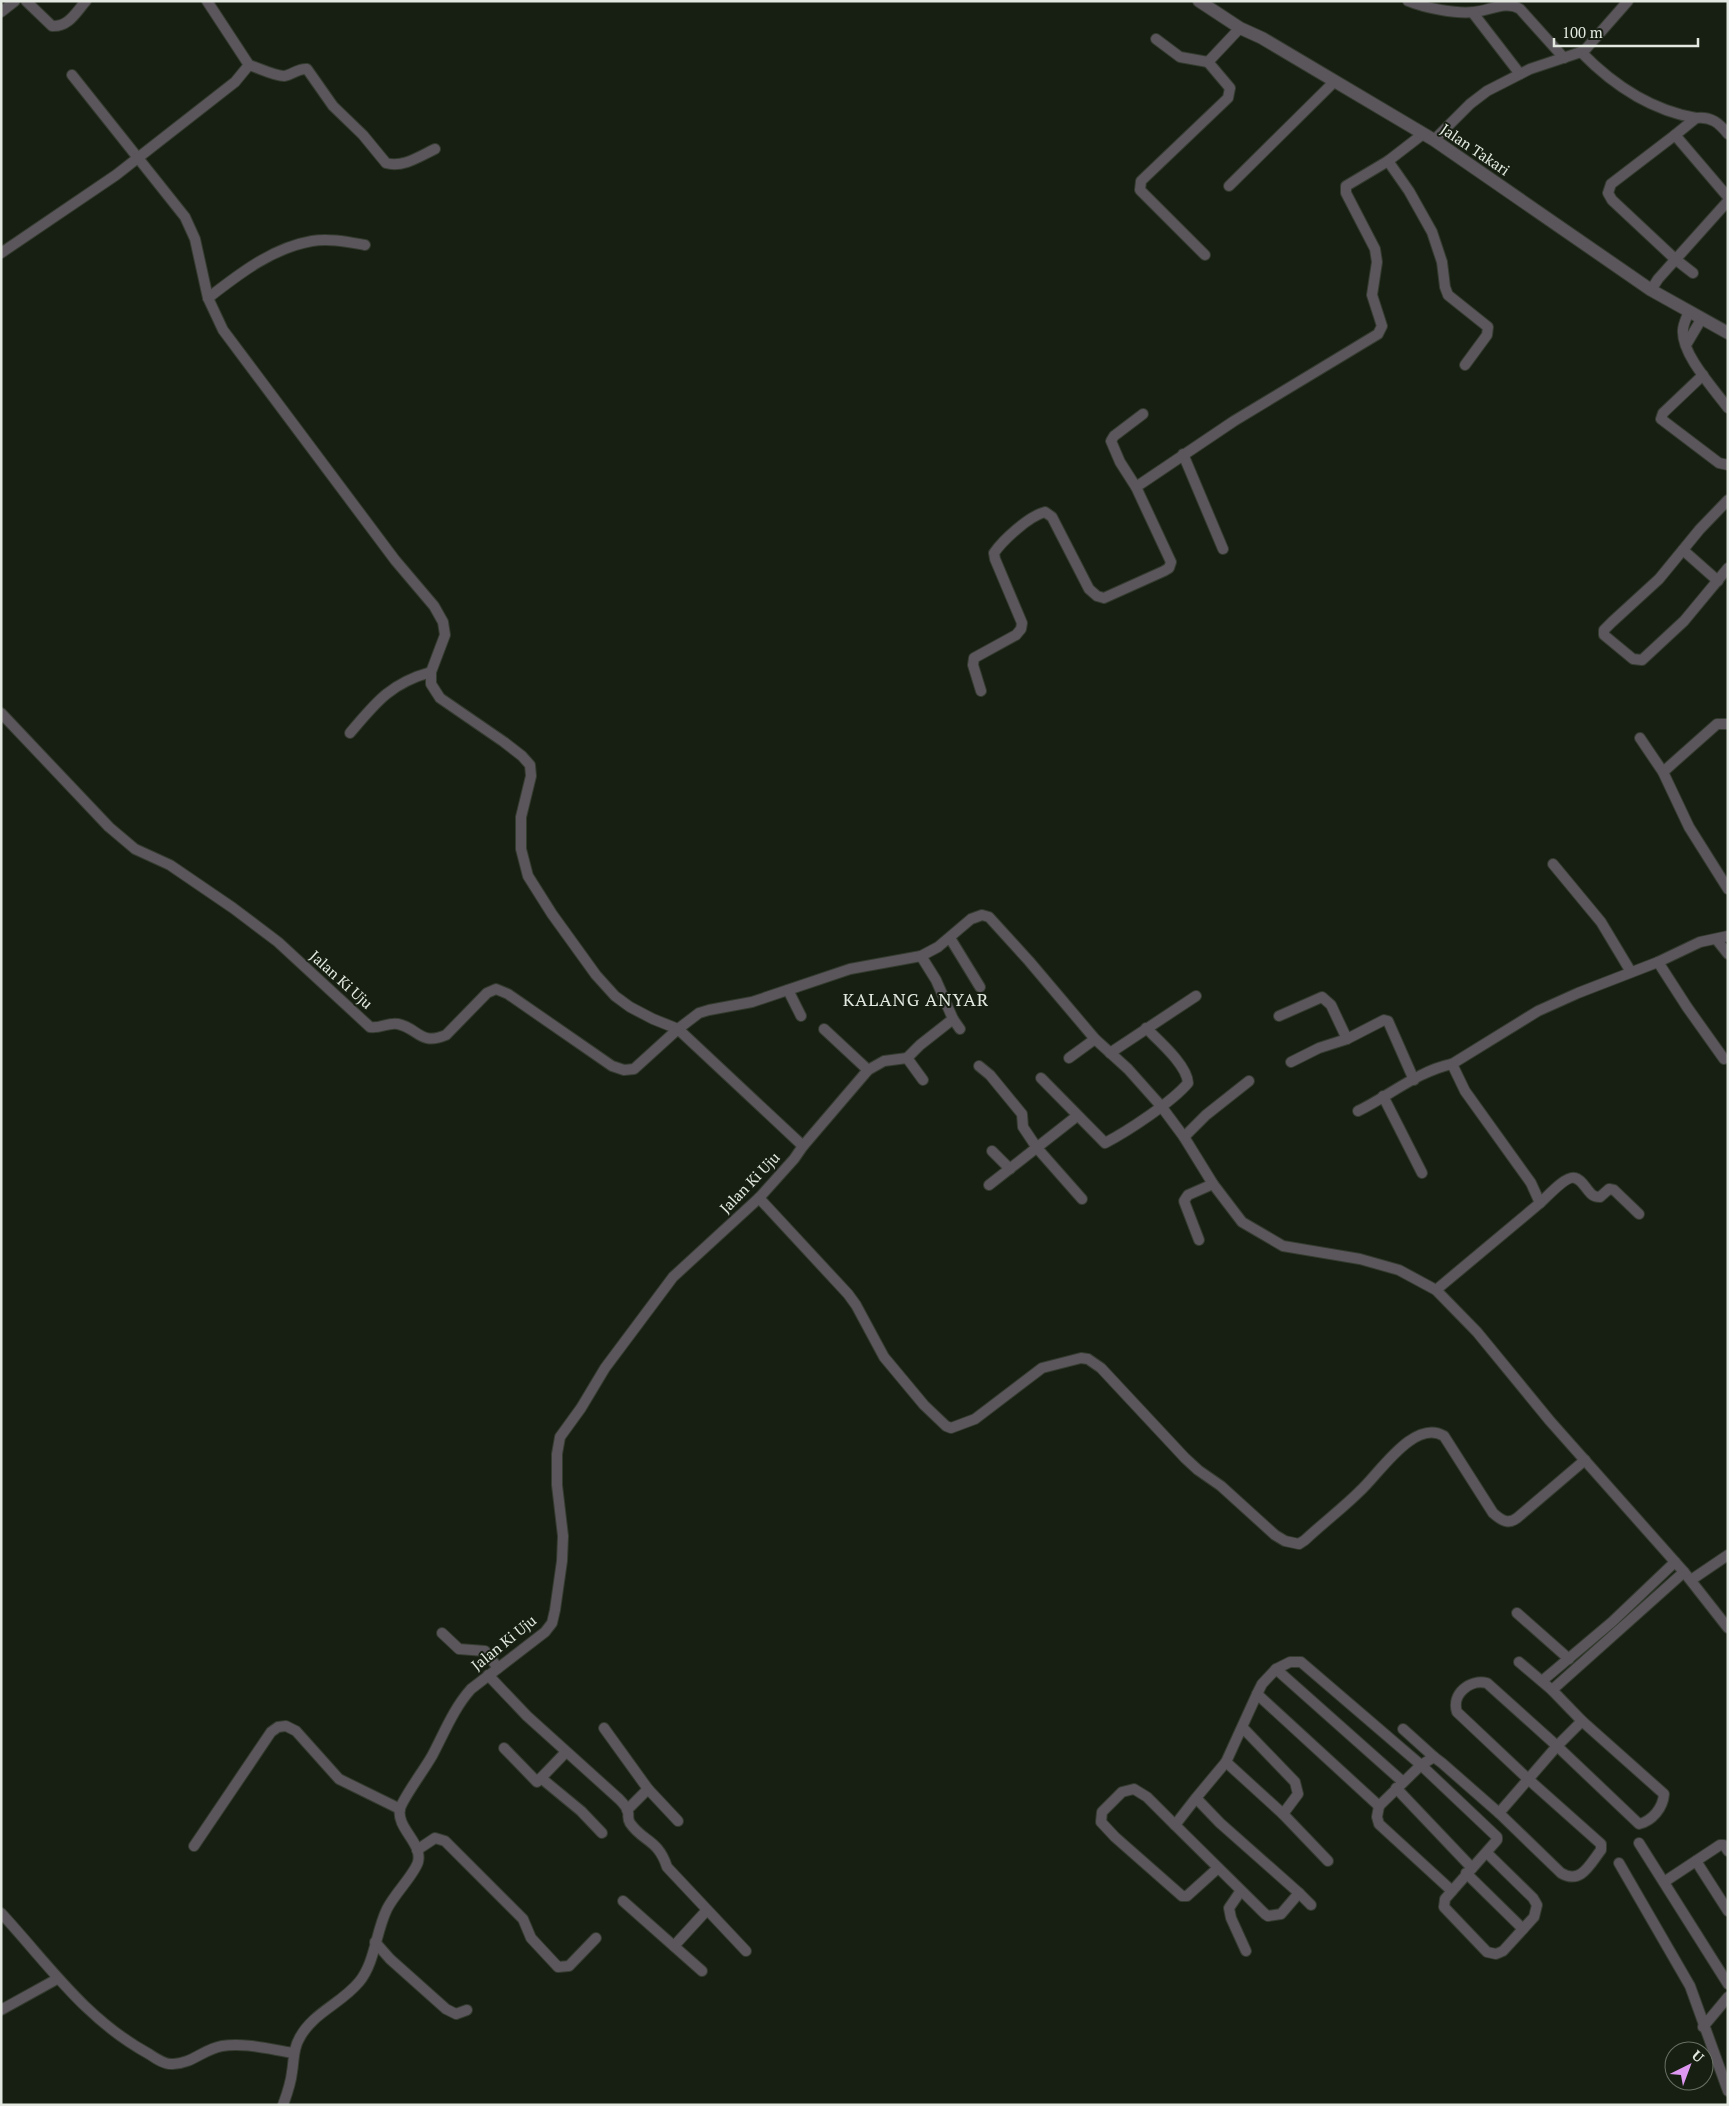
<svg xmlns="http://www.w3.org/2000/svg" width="1729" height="2106" font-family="'PT Serif',serif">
<rect width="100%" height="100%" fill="#171f12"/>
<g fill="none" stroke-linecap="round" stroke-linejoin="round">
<!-- minor casing -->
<g stroke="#343b2f" stroke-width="12">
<g id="minor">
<path d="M26 1 52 26C69 27 76 12 86 1"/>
<path d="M1408 1C1425 8 1456 14 1474 12 1488 11 1507 0 1520 9L1564 58"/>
<path d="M1 12 15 1"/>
<path d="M1473 13 1520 74"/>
<path d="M1156 39 1180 57 1208 62"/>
<path d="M1581 52C1613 85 1650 110 1696 118L1675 135 1728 197"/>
<path d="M249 65C259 68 274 76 284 76 292 75 298 68 307 69L333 106 363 135 386 163C403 168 420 156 435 149"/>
<path d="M72 75 185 217 195 239 208 298 223 330 395 560 434 606 443 622 445 635 431 672V684L440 698 504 742 522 756 530 765 531 776 521 817V849L528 876 552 914 596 975 615 996 630 1007 653 1019 678 1029 699 1013 709 1010 752 1002 850 969 921 956 938 947 971 919 982 915 989 917 1029 961 1095 1039 1128 1069 1161 1106 1184 1137 1213 1184 1242 1222 1283 1246 1360 1259 1399 1270 1436 1290 1477 1332 1550 1421 1684 1572 1728 1628"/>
<path d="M1696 118C1711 116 1719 123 1728 134"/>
<path d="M1675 135 1611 184 1608 193 1612 200 1675 259 1693 273"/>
<path d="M1434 140 1470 104 1487 91 1530 69 1584 51 1628 1"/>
<path d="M1388 161 1409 191 1432 232 1442 262 1445 287 1448 295 1488 327 1487 335 1465 365"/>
<path d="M1229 186 1335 81"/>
<path d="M1 253 116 175 235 82 249 65 207 1"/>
<path d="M1205 255 1140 190 1141 181 1228 98 1230 88 1208 62 1240 28"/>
<path d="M1651 290 1658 279 1728 201"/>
<path d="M208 298C239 274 272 248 312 241 329 238 348 242 365 245"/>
<path d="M1689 311C1687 317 1683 324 1683 330 1681 354 1714 389 1728 408"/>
<path d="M1686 345 1702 318"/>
<path d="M1703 375 1663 413 1661 419 1719 463 1728 465"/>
<path d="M1183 454 1223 549"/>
<path d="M1136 487 1120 462 1111 441 1114 436 1143 414"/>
<path d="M1728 500 1700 529 1659 579 1612 622 1604 630V635L1633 659 1642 660 1684 621 1728 568"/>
<path d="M1683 550 1718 581"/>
<path d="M981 691 973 665 974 658 1016 635 1021 629 1022 623 995 559 994 553C1003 540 1029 516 1045 512L1052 517 1089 589 1097 596 1104 598 1164 571 1169 568 1171 562 1136 487 1234 421 1378 334 1382 326 1372 295 1377 262 1375 249 1346 193V186L1388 161 1423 134"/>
<path d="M1 713 109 827 135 849 170 865 233 908 278 942 370 1027C380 1029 388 1022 398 1024 418 1028 420 1046 446 1035L487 993 496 989 508 994 612 1066 624 1070 634 1069 678 1029 803 1146 794 1159 759 1198 673 1277 605 1368 581 1408 560 1437 557 1454V1485L563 1536 562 1561 555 1610 552 1623 545 1632 471 1689C454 1708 445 1731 433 1754 427 1766 402 1799 400 1809 396 1828 423 1843 418 1862 414 1875 395 1893 387 1909 376 1931 375 1963 359 1982 341 2004 312 2013 299 2039 293 2049 294 2061 292 2072 291 2083 287 2094 283 2105"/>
<path d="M350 733C376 702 391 683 431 672"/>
<path d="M1640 738 1663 772 1689 827 1728 889"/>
<path d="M1663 772 1717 724H1728"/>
<path d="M1553 864 1601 922 1631 972"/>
<path d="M950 938 980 987"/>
<path d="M1716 939 1728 954"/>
<path d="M921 956 936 980 953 1019 960 1029"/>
<path d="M1658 962 1687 1007 1724 1059"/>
<path d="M788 990 801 1016"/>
<path d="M1279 1016 1322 997 1331 1005 1347 1039"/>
<path d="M1110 1053 1196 996"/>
<path d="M907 1058 920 1045 953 1019"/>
<path d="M1069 1058 1095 1039"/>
<path d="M1291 1062 1319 1048 1347 1039 1384 1020 1388 1021 1414 1080"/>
<path d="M979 1066 990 1075 1022 1114 1023 1127 1037 1148 1082 1199"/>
<path d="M868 1070 884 1061 907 1058 923 1080"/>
<path d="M1041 1078 1105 1143C1128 1131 1172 1102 1188 1083 1187 1065 1159 1041 1146 1028"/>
<path d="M1383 1096 1422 1173"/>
<path d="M1358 1111C1389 1096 1418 1071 1452 1064"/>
<path d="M1184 1137 1206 1115 1249 1081"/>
<path d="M803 1146 868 1070 824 1029"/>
<path d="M992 1151 1010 1169"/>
<path d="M989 1185 1077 1116"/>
<path d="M759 1198 848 1294 856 1305 884 1357 924 1405 946 1426 951 1428 975 1419 1042 1368 1081 1358 1088 1359 1101 1368 1185 1458 1198 1470 1221 1486 1275 1535 1285 1541 1299 1544 1305 1540C1323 1523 1343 1508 1360 1491 1379 1474 1414 1418 1444 1436L1493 1513C1501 1520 1508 1525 1517 1518L1585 1460"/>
<path d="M1540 1203C1547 1197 1566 1175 1575 1178 1580 1179 1584 1185 1587 1189 1591 1194 1593 1197 1600 1197L1609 1189 1614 1190 1639 1214"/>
<path d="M1199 1240 1184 1201 1188 1195 1213 1184"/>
<path d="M1436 1290 1540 1203 1531 1183 1465 1091 1452 1064 1538 1011 1578 993 1658 962 1700 942 1728 936"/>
<path d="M1691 1580 1728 1555"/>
<path d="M1517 1613 1569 1659"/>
<path d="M442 1633 459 1649 485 1651 498 1668"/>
<path d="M1276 1669 1290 1662H1301L1421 1765 1497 1837V1840L1452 1891 1379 1824 1377 1817 1379 1806"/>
<path d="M488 1675 527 1716 619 1799C622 1802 627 1807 628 1812 629 1816 627 1818 630 1823 643 1842 658 1839 667 1867L746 1951"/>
<path d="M1542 1681 1612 1622 1675 1562"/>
<path d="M1552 1690 1684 1572"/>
<path d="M1257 1694 1262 1684 1276 1669 1403 1782"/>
<path d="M604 1728 648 1789"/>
<path d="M1243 1728 1295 1782 1298 1794 1283 1814 1226 1762 1257 1694 1379 1806 1421 1765 1434 1757 1442 1763 1499 1813 1557 1746 1582 1721"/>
<path d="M1403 1729 1434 1757"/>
<path d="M504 1748 537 1782 541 1778"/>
<path d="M566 1752 541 1778 581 1811 602 1833"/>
<path d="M1396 1788 1472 1868"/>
<path d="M1196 1798 1175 1825 1265 1914 1268 1916 1281 1914 1299 1893 1220 1823 1196 1798 1226 1762"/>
<path d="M627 1810 648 1789 678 1821"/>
<path d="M1499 1813 1561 1873C1581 1885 1590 1864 1601 1850V1844L1528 1779 1457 1712C1451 1694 1470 1679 1487 1683L1557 1746 1639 1824C1652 1821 1663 1808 1664 1794L1582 1721 1552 1690 1519 1662"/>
<path d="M1283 1814 1328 1861"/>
<path d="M1175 1825 1147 1797 1134 1789 1122 1792 1102 1812 1101 1822 1115 1837 1182 1896H1187L1218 1868"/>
<path d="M1639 1843 1728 1984"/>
<path d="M194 1846 271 1732 278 1727 286 1726 296 1731 339 1779 400 1809"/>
<path d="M417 1850 435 1838 445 1841 523 1919 531 1938 558 1967 569 1966 596 1938"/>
<path d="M1696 1861 1728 1911"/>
<path d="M1619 1863 1690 1986 1728 2091"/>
<path d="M1466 1873 1523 1929"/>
<path d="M1664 1882 1720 1845H1724L1728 1851"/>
<path d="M1452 1891 1445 1899 1444 1907 1487 1952 1496 1954 1503 1951 1534 1917 1537 1905 1533 1898 1487 1853"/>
<path d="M1240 1892 1229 1908 1231 1918 1246 1951"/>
<path d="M1299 1893 1311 1905"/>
<path d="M623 1901 702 1971"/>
<path d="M1 1913C49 1965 85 2019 149 2054 155 2058 165 2065 173 2064 191 2064 204 2049 222 2046 245 2042 272 2050 294 2053"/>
<path d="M375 1942 390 1959 446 2009 456 2014 467 2010"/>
<path d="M674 1946 707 1910"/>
<path d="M1 2010 57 1979"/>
<path d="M1703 2027 1728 1997"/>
</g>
</g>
<!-- tertiary casing -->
<g stroke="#343b2f" stroke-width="14">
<path id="tertiary" d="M1199 1 1240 28 1262 38 1434 140 1651 290 1728 333"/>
</g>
<!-- minor -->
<use href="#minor" stroke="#5b565c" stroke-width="10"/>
<!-- tertiary -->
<use href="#tertiary" stroke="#5b565c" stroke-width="12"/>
</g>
<g text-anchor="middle" stroke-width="4" stroke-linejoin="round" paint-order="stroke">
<!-- street labels -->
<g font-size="15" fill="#e3e9e0" stroke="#171f12">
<text transform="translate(1475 150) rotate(34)" y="5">Jalan Takari</text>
<text transform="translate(341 980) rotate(42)" y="5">Jalan Ki Uju</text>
<text transform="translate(750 1183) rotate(-46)" y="5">Jalan Ki Uju</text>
<text transform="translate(504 1643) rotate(-39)" y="5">Jalan Ki Uju</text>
</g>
<!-- quarter labels -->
<g font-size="18" letter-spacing="1" fill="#e3e9e0" stroke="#171f12">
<text x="916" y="1006">KALANG ANYAR</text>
</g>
</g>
<!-- border -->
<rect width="1729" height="2106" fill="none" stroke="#e3e9e0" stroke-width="5"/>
<!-- north arrow -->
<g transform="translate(1689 2066) rotate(42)"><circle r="24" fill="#171f12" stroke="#697064"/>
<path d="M0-4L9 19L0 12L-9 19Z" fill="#de98f2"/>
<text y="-8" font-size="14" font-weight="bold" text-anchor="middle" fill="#e3e9e0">U</text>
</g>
<!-- scale -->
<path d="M1554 38v8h144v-8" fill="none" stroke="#e3e9e0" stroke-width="2.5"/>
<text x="1562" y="38" font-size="15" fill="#e3e9e0" stroke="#171f12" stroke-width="4" paint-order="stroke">100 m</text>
</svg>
